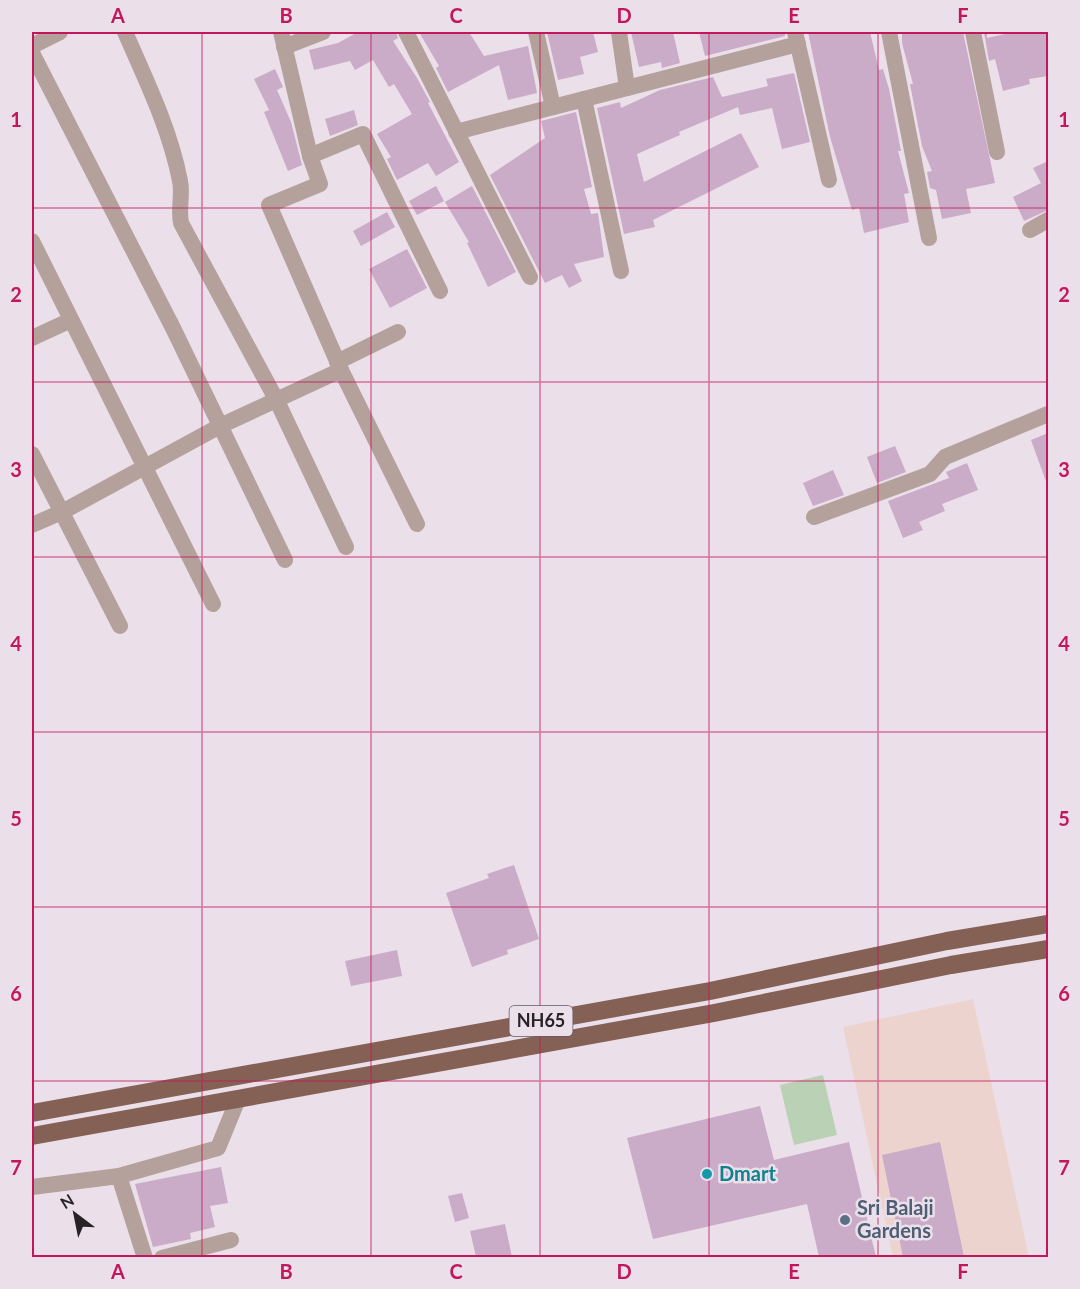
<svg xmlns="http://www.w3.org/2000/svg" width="1080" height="1289" font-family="Lato,sans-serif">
<rect width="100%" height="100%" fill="#ebdfea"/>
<!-- commercial -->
<path fill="#edd3ce" d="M973 999 1029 1257H893L843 1027Z"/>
<!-- green -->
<path fill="#bad1b5" d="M823 1075 837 1135 794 1145 780 1085Z"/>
<!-- building -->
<g fill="#caabc8">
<path d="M358 32H396L398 38 393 41 417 78 430 102 428 103 459 162 436 176 428 163 397 180 387 159 391 157 377 134 412 114 394 84 389 87 373 60 355 70 350 61 314 70 309 50 338 43Z"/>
<path d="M419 32H469L484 56 528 46 537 93 508 100 499 65 448 92 436 68 439 66Z"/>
<path d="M547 32H593L598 52 580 57 584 74 558 80Z"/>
<path d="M631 32H673L680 63 662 68 661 62 639 67Z"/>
<path d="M699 32H785V36L705 56Z"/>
<path d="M808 32H870L879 70 883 69 889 89 901 151H898L909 193 904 194 909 222 864 233 859 208 852 210 830 137Z"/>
<path d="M902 32H963L995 183 966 189 971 213 942 219 936 190 930 188 927 172 932 171 922 146 910 84H913L902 43Z"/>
<path d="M984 32H987V38L1014 32H1048V76L1029 79 1030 84 1003 91 995 59 989 61Z"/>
<path d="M275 69 283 87 277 90 291 122 302 165 288 171 264 112 269 110 254 79Z"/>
<path d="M794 73 810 142 782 149 772 108 740 115 738 107 679 132 680 135 637 154 644 182 741 133 759 167 653 220 655 227 624 234 597 108 620 102 621 108 660 90 713 77 722 97 768 86 766 79Z"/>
<path d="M354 110 358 125 330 136 325 119Z"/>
<path d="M576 112 592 187 584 189 591 214 598 213 604 257 574 264 582 281 569 288 562 275 545 283 490 175 545 138 541 121Z"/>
<path d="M1048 161V210L1024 221 1013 197 1041 183 1033 168Z"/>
<path d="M436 186 444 201 417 215 409 201Z"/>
<path d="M472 186 516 272 488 287 467 243 469 242 445 202Z"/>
<path d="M387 212 395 227 361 246 353 231Z"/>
<path d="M407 249 427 288 390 308 369 269Z"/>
<path d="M1048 433V484H1047L1031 440Z"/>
<path d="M895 446 906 472 877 483 867 457Z"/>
<path d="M967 463 978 490 942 504 945 511 919 522 923 530 903 538 888 501 949 478 946 472Z"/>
<path d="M833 470 844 495 813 506 803 483Z"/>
<path d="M514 865 539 939 507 950 508 954 472 967 446 893 489 878 487 874Z"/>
<path d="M397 950 402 976 351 986 345 961Z"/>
<path d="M760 1106 774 1160 849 1142 876 1257H819L807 1204 653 1239 627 1138Z"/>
<path d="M940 1142 964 1257H903L882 1155Z"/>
<path d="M221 1167 228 1203 210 1206 215 1227 190 1233 191 1239 153 1247 135 1184Z"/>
<path d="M462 1193 469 1218 455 1222 448 1196Z"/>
<path d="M505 1224 512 1257H476L470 1231Z"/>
</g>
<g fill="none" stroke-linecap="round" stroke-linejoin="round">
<!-- minor -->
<g stroke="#b5a19b" stroke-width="16">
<path d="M125 32C146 80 170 129 180 181 183 194 178 208 181 223L277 401 346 547"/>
<path d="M281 32 310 156 363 134 440 291"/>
<path d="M406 32 530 277"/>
<path d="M536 32 553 107"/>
<path d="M619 32 627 88"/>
<path d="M795 32 829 180"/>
<path d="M889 32 929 238"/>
<path d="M973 32 997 152"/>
<path d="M32 46 60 32"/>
<path d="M284 47 323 32"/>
<path d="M32 53 173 328 285 560"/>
<path d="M584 99 621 271"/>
<path d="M456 132 798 44"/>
<path d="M310 156 320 184 269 205 341 370 417 524"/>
<path d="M1030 230 1048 220"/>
<path d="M32 241 213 604"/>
<path d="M32 338 71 320"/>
<path d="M337 362 398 332"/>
<path d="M32 454 120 626"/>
<path d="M814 517 930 474 945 457 1048 414"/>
<path d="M32 525 62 512 220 426 341 370"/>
<path d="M119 1176 145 1258"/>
<path d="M32 1187 119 1176 218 1148 238 1099"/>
<path d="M162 1258 231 1240"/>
</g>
<!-- trunk -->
<g stroke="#846055" stroke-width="18">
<path d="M32 1113 710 991 947 941 1048 924"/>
<path d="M32 1136 714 1013 951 965 1048 949"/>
</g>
</g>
<!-- grid -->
<path fill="none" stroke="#c2185b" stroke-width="1.5" stroke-opacity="0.55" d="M202 32V1258M371 32V1258M540 32V1258M709 32V1258M878 32V1258M32 208H1048M32 382H1048M32 557H1048M32 732H1048M32 907H1048M32 1081H1048"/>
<!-- markers -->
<circle fill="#0f9aa8" stroke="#ebdfea" stroke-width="2" cx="707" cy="1174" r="6"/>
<circle fill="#5c6f8a" stroke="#ebdfea" stroke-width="2" cx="845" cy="1220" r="6"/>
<g text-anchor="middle" stroke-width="5" stroke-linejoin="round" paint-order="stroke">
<!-- shield labels -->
<rect fill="#ebdfea" stroke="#615b61" stroke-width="1.5" x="509.5" y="1006" width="63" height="30" rx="4.5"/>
<g font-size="18" font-weight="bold" fill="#262226">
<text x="541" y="1027">NH65</text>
</g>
<!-- culture labels -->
<g font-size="20" font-weight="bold" fill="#0d838f" stroke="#ebdfea" text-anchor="start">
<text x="719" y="1181">Dmart</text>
</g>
<!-- service labels -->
<g font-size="20" font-weight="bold" fill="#4e5e75" stroke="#ebdfea" text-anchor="start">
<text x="857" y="1215">Sri Balaji<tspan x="857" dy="23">Gardens</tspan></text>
</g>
</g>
<!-- border -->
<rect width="1080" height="1289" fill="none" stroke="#ebdfea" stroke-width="66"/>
<!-- north arrow -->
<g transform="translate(75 1214) rotate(328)" stroke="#ebdfea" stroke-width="4.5" paint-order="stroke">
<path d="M0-4.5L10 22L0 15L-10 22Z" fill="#262226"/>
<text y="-9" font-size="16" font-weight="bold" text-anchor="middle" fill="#262226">N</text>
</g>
<rect x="33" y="33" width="1014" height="1223" fill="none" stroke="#c2185b" stroke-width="2"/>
<g font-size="20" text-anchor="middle" font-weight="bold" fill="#c2185b">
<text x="118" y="23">A</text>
<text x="286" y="23">B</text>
<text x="456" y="23">C</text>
<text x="624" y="23">D</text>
<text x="794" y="23">E</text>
<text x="963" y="23">F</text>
<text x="16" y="127">1</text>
<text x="1064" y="127">1</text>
<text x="16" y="302">2</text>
<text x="1064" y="302">2</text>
<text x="16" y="477">3</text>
<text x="1064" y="477">3</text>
<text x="16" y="651">4</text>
<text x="1064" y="651">4</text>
<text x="16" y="826">5</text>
<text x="1064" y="826">5</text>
<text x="16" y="1001">6</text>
<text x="1064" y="1001">6</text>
<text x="16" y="1175">7</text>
<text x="1064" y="1175">7</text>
<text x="118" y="1279">A</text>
<text x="286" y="1279">B</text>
<text x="456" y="1279">C</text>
<text x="624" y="1279">D</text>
<text x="794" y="1279">E</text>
<text x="963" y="1279">F</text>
</g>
</svg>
